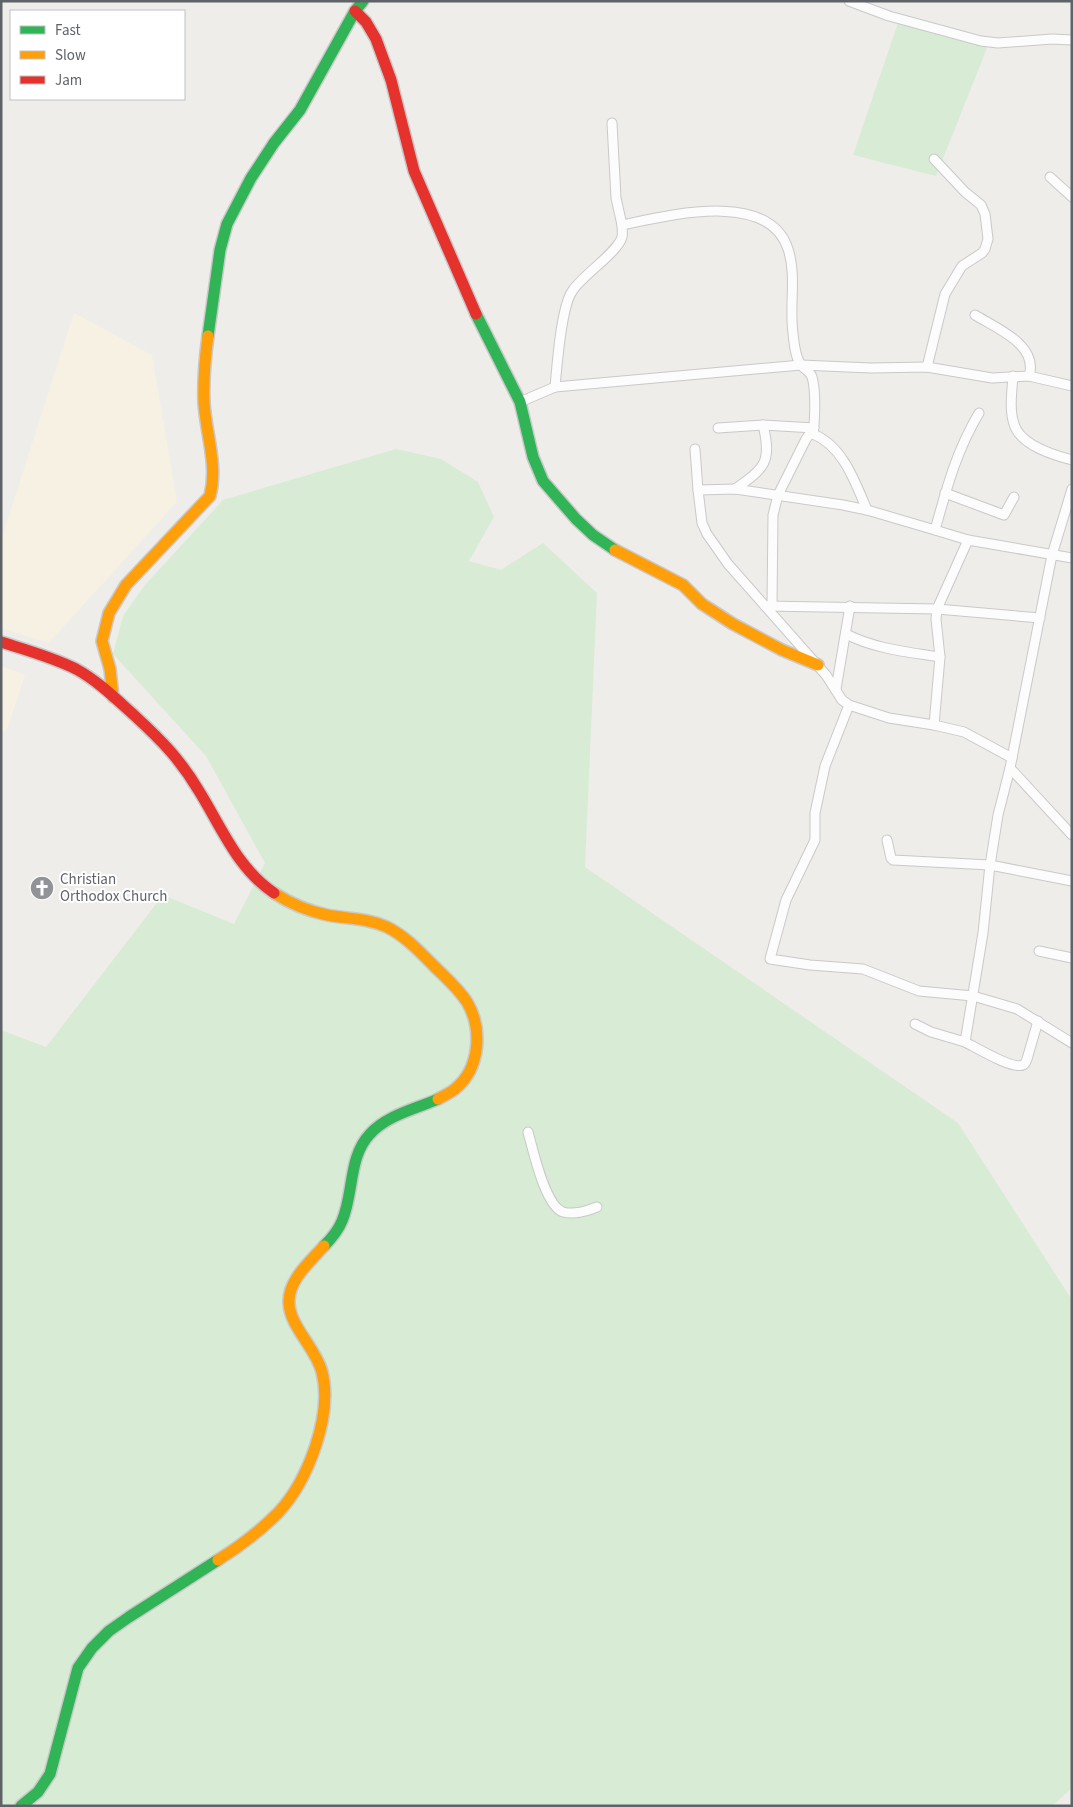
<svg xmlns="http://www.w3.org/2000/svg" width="1073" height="1807" font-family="'Source Sans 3',sans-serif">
<rect width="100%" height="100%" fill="#efedea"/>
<!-- commercial -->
<g fill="#f7f1e4">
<path d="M74 313 152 355 177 502 49 643 1 628V540Z"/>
<path d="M1 666 25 675 6 732 1 730Z"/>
</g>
<!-- green -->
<g fill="#d8ebd5">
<path d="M899 20 991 38 936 176 853 155Z"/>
<path d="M396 449 441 459 478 482 494 517 469 561 501 570 543 543 597 593 585 867 958 1123 1072 1300V1788L1052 1806H1V1030L46 1047 163 895 234 924 265 863 206 756 113 654 123 616 145 585 223 500Z"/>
</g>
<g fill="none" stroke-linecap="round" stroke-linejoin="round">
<!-- street casing -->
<g stroke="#c9c9ca" stroke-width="11">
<g id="street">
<path d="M849 1 889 16 981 41 998 43 1052 39 1072 40"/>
<path d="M612 123 616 198 622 225C666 216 769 189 788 249 797 276 789 306 793 333 794 343 795 358 802 366 805 370 810 371 812 377 816 390 815 419 813 434 843 446 855 482 867 510"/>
<path d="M1050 177 1072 197"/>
<path d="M975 315C996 328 1039 345 1029 376"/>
<path d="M927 367 945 294 962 266 982 253 985 249 988 239 985 214 981 205 965 192 934 159"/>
<path d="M1013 376C1012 391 1009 409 1014 424 1020 445 1053 455 1072 460"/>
<path d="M555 387 801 365 871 368 927 367 992 378 1029 376 1072 386"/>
<path d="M520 402 555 387C557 366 561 305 573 290 583 275 618 252 622 237 623 233 622 229 622 225"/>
<path d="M718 428 763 425 814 428"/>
<path d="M695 449 698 490 735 489 843 505 867 510 935 530"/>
<path d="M735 489C765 468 772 462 763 425"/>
<path d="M1072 489 1052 555 1010 768 1072 835"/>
<path d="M698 490 702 523 707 534 728 564 826 675 842 700 849 705 889 718 934 725 940 657 936 619 937 609 1040 618"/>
<path d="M945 493 1004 515 1014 497"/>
<path d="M968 540 1072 558"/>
<path d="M772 605 773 515 778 495 806 439 809 435 813 434"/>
<path d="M765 606 937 609 968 540 935 530C947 487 956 452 979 413"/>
<path d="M846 634C875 649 908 652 940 657"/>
<path d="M836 689 850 606"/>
<path d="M849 705 825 766 815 813V840L786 900 770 959 810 965 863 969 919 991 973 996 1017 1009 1072 1043"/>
<path d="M934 725 964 732 1012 758"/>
<path d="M1010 768 998 815 990 865 983 933 965 1042C975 1047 1013 1070 1023 1065 1025 1064 1026 1062 1027 1059L1038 1021"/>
<path d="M887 840 891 858 893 860 990 865 1072 881"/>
<path d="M1039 951 1072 958"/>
<path d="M915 1024 931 1032 965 1042"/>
<path d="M528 1132C533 1150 545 1206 563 1212 575 1215 586 1211 597 1207"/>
</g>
</g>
<!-- fast casing -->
<g stroke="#c9c9c9" stroke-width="14">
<g id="fast">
<path d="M476 314 520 402 533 457 543 481 576 519 593 535 615 550"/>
<path d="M208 336 220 250 227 224 251 178 274 143 300 110 355 11 363 1"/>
<path d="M324 1246C331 1239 338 1231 342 1221 354 1194 348 1157 370 1134 387 1115 416 1109 438 1099"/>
<path d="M21 1806 38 1792 50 1774 78 1668 92 1648 109 1631 129 1617 218 1560"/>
</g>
</g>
<!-- slow casing -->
<g stroke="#c9c9c9" stroke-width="14">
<g id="slow">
<path d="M615 550 683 585 702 604 733 624 782 650 818 665"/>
<path d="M113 697 110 669 102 641 109 613 126 585 210 496C218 465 206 434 204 403 203 380 205 358 208 336"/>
<path d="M274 893C291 904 308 911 327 915 347 919 368 918 387 927 405 936 419 951 434 966 445 977 458 988 467 1002 483 1029 480 1069 455 1089 450 1093 444 1096 438 1099"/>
<path d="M218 1560C239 1547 260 1531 278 1513 308 1481 333 1415 322 1372 316 1348 290 1327 289 1303 288 1280 310 1262 324 1246"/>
</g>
</g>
<!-- jam casing -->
<g stroke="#c9c9c9" stroke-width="14">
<g id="jam">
<path d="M355 11 366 22 376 39 391 80 414 171 476 314"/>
<path d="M1 642C26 650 52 657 76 669 98 681 116 699 135 716 162 741 180 759 199 791 222 828 237 868 274 893"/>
</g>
</g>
<!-- street -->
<use href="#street" stroke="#fdfcfc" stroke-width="9"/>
<!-- fast -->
<use href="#fast" stroke="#30b455" stroke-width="11"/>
<!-- slow -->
<use href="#slow" stroke="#ff9f0a" stroke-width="11"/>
<!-- jam -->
<use href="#jam" stroke="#e5322d" stroke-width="11"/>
</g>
<!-- icons -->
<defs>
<g id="church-disc" transform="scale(1.25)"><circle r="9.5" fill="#919396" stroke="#fff"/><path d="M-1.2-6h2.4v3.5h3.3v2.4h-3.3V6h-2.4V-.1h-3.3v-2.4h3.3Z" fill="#fff"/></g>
</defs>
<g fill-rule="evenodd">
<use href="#church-disc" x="42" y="888"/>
</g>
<g text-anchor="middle" stroke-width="4" stroke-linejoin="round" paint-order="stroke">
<!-- poi labels -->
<g font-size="15" fill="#5f6368" stroke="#fff" text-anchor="start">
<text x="60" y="884">Christian<tspan x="60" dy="17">Orthodox Church</tspan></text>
</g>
</g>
<!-- border -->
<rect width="1073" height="1807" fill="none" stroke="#5f6368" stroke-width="5"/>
<!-- legend -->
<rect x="10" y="10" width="175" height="90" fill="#ffffff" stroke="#bfc1c3"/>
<rect x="20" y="26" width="25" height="8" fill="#30b455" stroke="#bfc1c3"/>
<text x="55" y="35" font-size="15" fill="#5f6368">Fast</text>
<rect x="20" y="51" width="25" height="8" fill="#ff9f0a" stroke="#bfc1c3"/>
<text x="55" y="60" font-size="15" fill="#5f6368">Slow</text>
<rect x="20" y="76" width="25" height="8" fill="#e5322d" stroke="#bfc1c3"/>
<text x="55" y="85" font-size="15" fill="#5f6368">Jam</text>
</svg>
